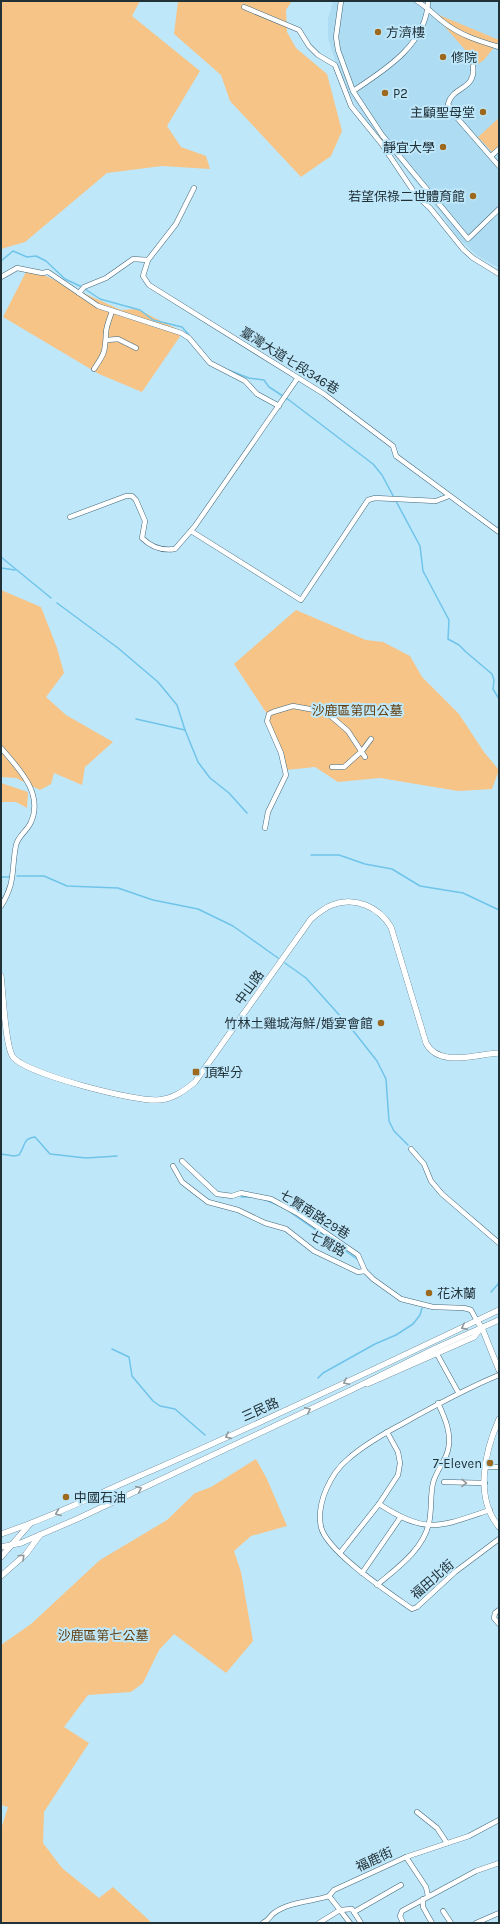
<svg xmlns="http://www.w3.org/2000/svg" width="500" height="1924" font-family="Karla,'Noto Sans TC',sans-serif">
<rect width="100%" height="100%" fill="#bfe7fa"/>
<!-- built -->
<path fill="#addcf3" d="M333 1H499V268L478 256 457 237 440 212 367 122 342 83 328 38V18Z"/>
<!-- green -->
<g fill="#f6c487">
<path d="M1 1H140L132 16 200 71 167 126 181 147 206 156 210 169 162 166 107 173 25 242 1 249Z"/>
<path d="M178 1H292L286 10 287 32 296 48 327 74 342 131 331 156 301 177 230 101 221 75 174 34Z"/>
<path d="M432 12 499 40V41L484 60 473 67 464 58 467 52Z"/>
<path d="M499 118V145L492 152 478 137Z"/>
<path d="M28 268 121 310 137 309 183 332 142 392 99 374 3 317Z"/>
<path d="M1 590 41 607 57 648 64 673 46 697 66 715 113 742 85 767 82 785 54 773 51 784 40 790 16 778 1 777Z"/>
<path d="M296 610 366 640 383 642 410 656 422 677 459 714 484 752 499 770 492 789 458 791 380 778 338 782 315 767 286 770 267 714 234 664Z"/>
<path d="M1 783 28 792 27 808 16 802H1Z"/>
<path d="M256 1459 267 1479 287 1526 251 1536 234 1551 241 1572 253 1641 226 1673 174 1634 159 1650 143 1683 131 1692 88 1695 64 1727 89 1743 44 1812 43 1843 62 1868 99 1898 113 1887 152 1923H1V1829L8 1807 1 1805V1645L31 1624 100 1560 167 1520 195 1493 211 1487Z"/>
</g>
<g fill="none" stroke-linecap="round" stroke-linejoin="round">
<!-- stream -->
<g stroke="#6fc4ea" stroke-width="1.5">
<path d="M1 261 13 251 27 257 36 256 46 261 65 279 82 287"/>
<path d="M85 289 100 299 140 310 153 320 182 327 189 335"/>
<path d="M228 370 249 378 264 380 269 387 289 400 373 464 382 475 420 546 423 571 449 620 448 639 459 645 466 652 492 674 494 680 493 689 499 699"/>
<path d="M1 557 51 598"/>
<path d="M1 568 15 570"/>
<path d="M57 603 118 648 158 682 177 705 185 730 198 762 210 778 229 793 247 813"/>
<path d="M136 719 185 730"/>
<path d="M311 855H339L365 864 392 869 420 886 463 893 499 910"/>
<path d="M17 876H44L67 886 118 888 153 900 198 909 233 926 278 958"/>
<path d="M1 877H9"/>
<path d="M285 963 306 978 351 1028 377 1061 386 1079 389 1121 394 1131 408 1145"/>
<path d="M1 1154 14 1156 19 1155C26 1145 22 1139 35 1137L50 1154 86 1158 117 1156"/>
<path d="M241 1197H251"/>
<path d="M263 1199 278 1205"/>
<path d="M290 1212 357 1259"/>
<path d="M491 1292 499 1283"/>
<path d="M112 1349 129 1357 132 1376 153 1401 160 1406 175 1409 205 1435"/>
<path d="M318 1378 323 1373 375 1344 396 1335 413 1324 420 1315 422 1308"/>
</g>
<!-- minor casing -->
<g stroke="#436777" stroke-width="5.5">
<g id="minor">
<path d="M341 1 336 37 338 50 353 91 382 135 468 239 499 209"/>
<path d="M417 1C427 7 433 14 442 21 459 35 479 41 499 47"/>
<path d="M244 7 299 30 309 46 318 55 335 65 351 106 381 143 416 195 430 208 463 249 473 258 499 274"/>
<path d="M473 66C476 91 453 85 448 104L452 112 499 166"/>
<path d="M353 91C385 70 427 44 428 1"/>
<path d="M491 156 499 149"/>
<path d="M194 188 176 224 148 260 143 276 149 285 324 394 393 446 396 456 499 532"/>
<path d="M1 277 17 268 42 273 48 272 98 306 181 333 189 338 210 363 245 381 257 394 279 406"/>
<path d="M79 293 84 287 106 278 133 259 148 260"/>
<path d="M107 340 118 339 136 348"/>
<path d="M94 369C105 353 105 352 106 333 106 326 110 318 112 311"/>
<path d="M70 517 126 496H132L136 500 145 521 142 538C151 547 162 551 175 549L195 526 297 379"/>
<path d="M191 531 301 600 368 500 375 498 436 501 449 496"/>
<path d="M1 748C18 768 44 793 31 822 28 830 18 836 16 845 11 871 16 882 1 906"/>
<path d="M332 767H344L362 751 371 739"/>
<path d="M265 828 268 812 286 775 281 753 267 721 269 714 273 712 293 706 326 712 348 731 365 757"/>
<path d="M411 1149 424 1164 431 1181 442 1194 499 1243"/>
<path d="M182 1161 217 1194 232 1196 241 1193 271 1199 297 1213 358 1255 365 1271 373 1279 401 1299 433 1307 464 1308 471 1310 477 1321"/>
<path d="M173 1166 182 1182 208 1202 238 1210 265 1223 286 1229 314 1251 358 1272 365 1271"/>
<path d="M437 1354 458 1392"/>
<path d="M499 1375C465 1389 434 1406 402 1424 383 1434 364 1445 348 1459 331 1473 316 1503 321 1527 327 1552 391 1594 412 1609L417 1607 455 1572 499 1539"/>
<path d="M485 1467H499"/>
<path d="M444 1482 485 1483"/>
<path d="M379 1504C427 1535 439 1527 490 1510"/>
<path d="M340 1553 379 1504 398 1475 400 1463 398 1452 387 1432"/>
<path d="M362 1573 400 1518"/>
<path d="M377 1585C397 1568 423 1550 429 1523 432 1510 430 1496 433 1483 436 1471 445 1462 448 1450 452 1434 445 1418 438 1403"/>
<path d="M499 1610 495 1613 494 1618 499 1624"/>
<path d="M417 1812 437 1828 447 1843"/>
<path d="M406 1857 426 1887 428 1896"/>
<path d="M329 1896 340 1910 352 1909 361 1923"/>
<path d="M423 1899V1907L432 1923"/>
<path d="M443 1911 451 1923"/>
<path d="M354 1912 401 1885"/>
<path d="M263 1923C270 1919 270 1916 274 1913 290 1901 312 1902 329 1896L334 1890 406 1857 469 1836 499 1820"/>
<path d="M319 1923 340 1910 350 1923"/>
<path d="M403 1923 400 1916 402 1911 476 1871 499 1863"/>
<path d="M476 1923 499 1913"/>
</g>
</g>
<!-- tertiary casing -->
<g stroke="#436777" stroke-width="6">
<g id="tertiary">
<path d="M1 976C3 992 5 1046 13 1057 26 1074 136 1102 158 1100 173 1099 184 1091 195 1082L311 919C317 914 324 908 332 905 355 896 379 907 391 927L426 1043C439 1068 476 1054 499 1053"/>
<path d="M477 1321 482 1328 499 1370"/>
<path d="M367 1384 474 1337 480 1329"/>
<path d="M499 1419C485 1451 474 1497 499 1527"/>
<path d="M1 1534C53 1517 101 1492 151 1471 268 1420 384 1365 499 1310"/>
<path d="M1 1547 21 1543 77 1519 349 1391 436 1348 499 1320"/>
<path d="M1 1557 29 1525"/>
<path d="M1 1576 26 1554 40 1535"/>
</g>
</g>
<!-- minor -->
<use href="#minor" stroke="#fff" stroke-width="4.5"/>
<!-- tertiary -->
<use href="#tertiary" stroke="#fff" stroke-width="5.5"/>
</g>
<!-- one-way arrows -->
<defs><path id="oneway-chevron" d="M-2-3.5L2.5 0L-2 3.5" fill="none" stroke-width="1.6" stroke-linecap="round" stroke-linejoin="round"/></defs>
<g stroke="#90989c">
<use href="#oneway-chevron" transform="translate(464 1327) rotate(154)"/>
<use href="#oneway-chevron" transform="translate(346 1382) rotate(155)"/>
<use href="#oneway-chevron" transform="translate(308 1410) rotate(-25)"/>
<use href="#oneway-chevron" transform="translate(228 1436) rotate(156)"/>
<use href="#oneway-chevron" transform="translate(464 1483) rotate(1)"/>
<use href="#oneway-chevron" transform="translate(139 1489) rotate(-24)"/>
<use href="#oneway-chevron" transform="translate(58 1513) rotate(159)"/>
<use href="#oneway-chevron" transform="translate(22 1557) rotate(-43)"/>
</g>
<!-- markers -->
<g fill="#9c691e" stroke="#bfe7fa" stroke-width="1.5">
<circle cx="378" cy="32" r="4"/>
<circle cx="443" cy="57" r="4"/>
<circle cx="385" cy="93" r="4"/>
<circle cx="483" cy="112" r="4"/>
<circle cx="443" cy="147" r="4"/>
<circle cx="473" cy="196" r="4"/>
<circle cx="381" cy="1023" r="4"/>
<rect x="192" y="1068" width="8" height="8" rx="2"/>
<circle cx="429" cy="1293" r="4"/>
<circle cx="490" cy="1463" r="4"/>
<circle cx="66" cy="1497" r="4"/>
</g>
<g text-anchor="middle" stroke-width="4" stroke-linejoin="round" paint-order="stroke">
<!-- poi labels -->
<g font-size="13" fill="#213138" stroke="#bfe7fa" text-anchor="start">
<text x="386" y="37">方濟樓</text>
<text x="451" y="62">修院</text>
<text x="393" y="98">P2</text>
<text x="475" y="117" text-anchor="end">主顧聖母堂</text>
<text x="435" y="152" text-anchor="end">靜宜大學</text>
<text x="465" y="201" text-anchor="end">若望保祿二世體育館</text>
<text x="373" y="1028" text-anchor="end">竹林土雞城海鮮/婚宴會館</text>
<text x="204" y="1077">頂犁分</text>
<text x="437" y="1298">花沐蘭</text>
<text x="482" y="1468" text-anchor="end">7-Eleven</text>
<text x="74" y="1502">中國石油</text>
</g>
<!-- street labels -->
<g font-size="13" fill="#213138" stroke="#bfe7fa">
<text transform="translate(290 360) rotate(32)" y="5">臺灣大道七段346巷</text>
<text transform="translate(249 987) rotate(-54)" y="5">中山路</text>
<text transform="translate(315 1214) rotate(32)" y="5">七賢南路29巷</text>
<text transform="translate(328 1243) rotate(29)" y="5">七賢路</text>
<text transform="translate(260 1409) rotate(-24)" y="5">三民路</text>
<text transform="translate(432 1579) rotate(-41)" y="5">福田北街</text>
<text transform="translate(374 1859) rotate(-25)" y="5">福鹿街</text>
</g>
<!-- park labels -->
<g font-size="13" fill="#624010" stroke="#bfe7fa">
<text x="357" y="715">沙鹿區第四公墓</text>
<text x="103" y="1640">沙鹿區第七公墓</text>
</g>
</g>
<!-- border -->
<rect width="500" height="1924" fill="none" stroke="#213138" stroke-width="4"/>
</svg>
